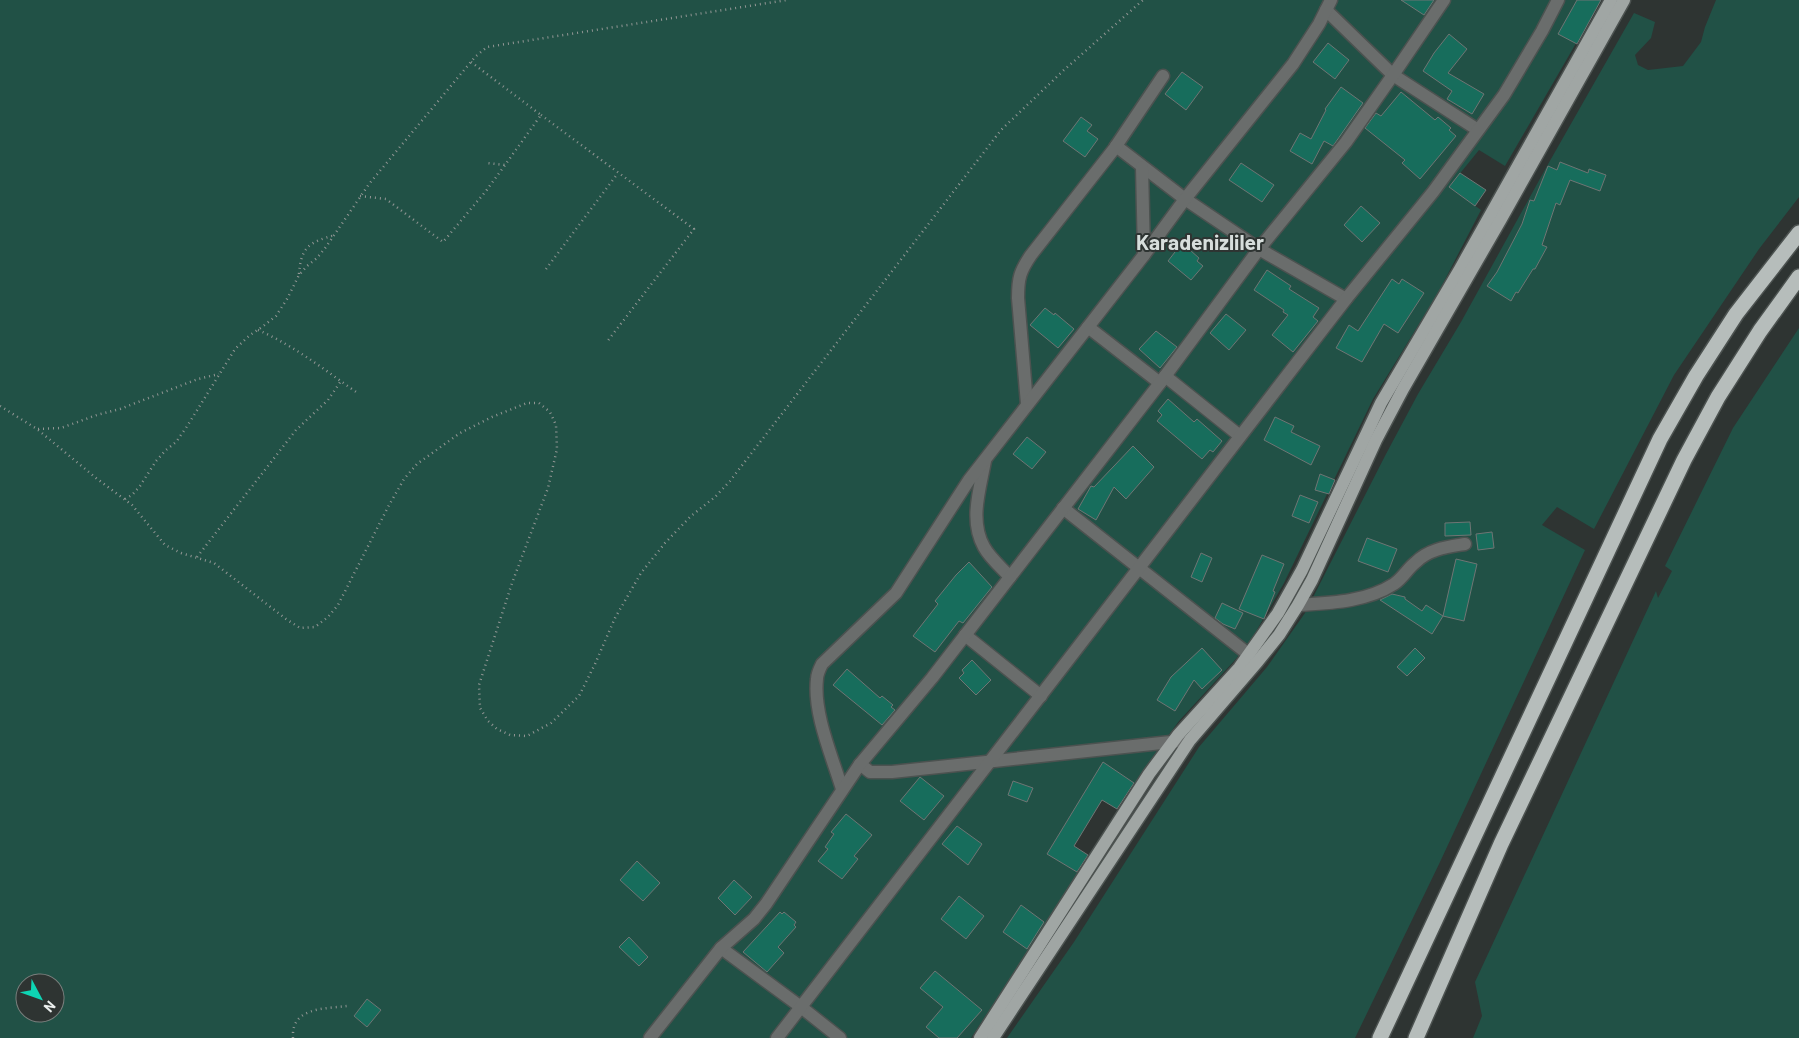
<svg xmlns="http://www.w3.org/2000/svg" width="1799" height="1038" font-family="Barlow,sans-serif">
<rect width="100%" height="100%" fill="#2e3432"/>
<!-- green -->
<g fill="#215146" fill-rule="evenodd">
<path d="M0 0H1601L1505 166 1479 150 1449 187 1481 210 1438 293 1373 399 1284 583 1251 640 1235 660 1179 721 1154 755 1137 785 1103 763 1047 854 1080 873 971 1038H0ZM25 983H55V1013H25Z"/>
<path d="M1716 0H1799V197L1759 249 1674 375 1594 529 1557 507 1542 525 1585 550 1440 862 1355 1038H1007L1074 942 1199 747 1267 667 1305 613 1386 454 1418 394 1461 322 1547 166 1634 13 1655 22 1651 38 1635 55 1638 65 1648 70 1683 66 1701 42 1705 27Z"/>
<path d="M1799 328V1038H1473L1482 1016 1475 982 1656 591 1658 598 1672 571 1665 566 1733 428Z"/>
</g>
<!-- building -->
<g fill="#176d5c" stroke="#6f7574">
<path d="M1401 0H1434L1424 15Z"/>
<path d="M1577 0H1601L1577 44 1558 34Z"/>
<path d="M1449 34 1467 49 1448 73 1484 94 1472 114 1447 99 1452 91 1423 71 1434 53Z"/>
<path d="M1328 43 1349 60 1335 79 1313 62Z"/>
<path d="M1182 72 1203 87 1186 110 1165 94Z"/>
<path d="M1341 87 1363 103 1333 146 1324 141 1312 164 1290 151 1300 133 1311 139 1326 110 1325 109Z"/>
<path d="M1401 92 1435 120 1438 117 1451 128 1449 130 1456 136 1420 179 1402 163 1405 160 1365 128 1376 113 1381 116Z"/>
<path d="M1081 117 1092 125 1087 131 1098 139 1085 157 1063 141Z"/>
<path d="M1560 162 1588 173 1589 169 1606 175 1600 191 1570 180 1560 205 1556 203 1542 245 1547 247 1535 269H1533L1518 293 1516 292 1511 301 1487 286 1497 272 1522 224 1530 200 1534 201 1548 166 1557 170Z"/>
<path d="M1241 163 1274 185 1262 202 1229 180Z"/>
<path d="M1460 173 1486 190 1475 206 1449 187Z"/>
<path d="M1361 206 1380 223 1362 242 1344 225Z"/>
<path d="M1182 243 1199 258 1197 261 1203 266 1191 280 1168 261Z"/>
<path d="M1267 270 1291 286 1289 289 1319 308 1313 317 1318 321 1293 352 1272 335 1288 315 1283 312 1284 310 1254 290Z"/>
<path d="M1392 279 1399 284 1402 279 1424 293 1398 333 1384 324 1362 362 1336 348 1349 325 1358 331Z"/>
<path d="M1045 308 1054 315 1055 313 1074 329 1058 348 1030 325Z"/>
<path d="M1226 314 1246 330 1229 350 1210 333Z"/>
<path d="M1156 331 1177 347 1160 368 1139 349Z"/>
<path d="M1168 399 1194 422 1197 419 1222 441 1213 452 1210 450 1202 459 1157 421 1162 415 1158 411Z"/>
<path d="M1275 417 1294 426 1291 432 1320 446 1311 465 1264 440Z"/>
<path d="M1027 437 1046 452 1032 469 1013 454Z"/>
<path d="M1133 446 1154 467 1126 499 1114 487 1096 520 1078 509 1091 486 1094 487Z"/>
<path d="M1320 474 1335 480 1329 494 1315 490Z"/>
<path d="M1300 495 1318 502 1309 523 1292 516Z"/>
<path d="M1470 522 1471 535 1445 536V523Z"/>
<path d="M1492 532 1494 548 1478 550 1476 534Z"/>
<path d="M1367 538 1397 549 1388 572 1358 561Z"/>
<path d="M1201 553 1212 558 1202 582 1191 577Z"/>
<path d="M1262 555 1284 564 1273 591 1275 592 1264 619 1239 609Z"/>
<path d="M1456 559 1477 564 1464 621 1443 616 1432 634 1380 600 1392 594 1405 597V599L1422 611 1426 605 1443 616Z"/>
<path d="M969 562 992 587 963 623 959 621 935 652 913 636 938 604 935 601 956 575Z"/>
<path d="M1222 603 1243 613 1235 629 1223 624 1215 618Z"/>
<path d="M1202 648 1222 670 1202 689 1194 680 1175 711 1157 700 1171 677Z"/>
<path d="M1415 648 1425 658 1407 676 1397 667Z"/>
<path d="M972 660 991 680 976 695 959 678 964 673 962 670Z"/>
<path d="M847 669 880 698 882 696 893 705 891 707 895 710 882 725 833 685Z"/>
<path d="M1103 762 1134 783 1117 809 1102 800 1074 846 1088 855 1077 872 1047 854Z"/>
<path d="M920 777 944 796 924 820 900 801Z"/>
<path d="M1013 781 1033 788 1027 802 1008 795Z"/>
<path d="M846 814 872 835 854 856 858 859 842 879 818 861 828 849 825 847 834 834 831 832Z"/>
<path d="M957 826 982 844 968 865 942 844Z"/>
<path d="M637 861 660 883 643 901 620 880Z"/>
<path d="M734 880 752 897 735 915 718 898Z"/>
<path d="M959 896 984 916 966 939 941 919Z"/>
<path d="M1021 905 1044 922 1027 949 1003 932Z"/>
<path d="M780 912 782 914 784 912 796 922 794 925 796 927 778 947 784 953 767 972 743 952Z"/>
<path d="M629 937 648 957 639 966 619 947Z"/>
<path d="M935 971 982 1010 957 1038H939L926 1027 943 1007 920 988Z"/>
<path d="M367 999 381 1010 367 1027 354 1016Z"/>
</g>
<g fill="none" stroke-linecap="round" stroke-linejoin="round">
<!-- minor casing -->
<g stroke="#4c5250" stroke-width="15">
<g id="minor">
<path d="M1326 10 1393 75 1478 130"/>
<path d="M1116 146 1185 199 1259 249 1346 299"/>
<path d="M1142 167 1144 255"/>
<path d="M1088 327 1160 383"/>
<path d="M1165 376 1240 436"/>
<path d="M1027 404 1018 298C1018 278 1020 271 1031 255L1114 149 1163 76"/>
<path d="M985 461C980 489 969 520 984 547 990 558 1001 567 1010 577"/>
<path d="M1063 508 1257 661"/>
<path d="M1298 605C1331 603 1366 602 1394 584 1403 578 1408 568 1416 562 1429 549 1447 547 1465 544"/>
<path d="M965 635 1041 696"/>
<path d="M860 764 870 772H892L1180 741"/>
<path d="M842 789C832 756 813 713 817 679 817 674 820 668 822 664L896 593 969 480 1144 255 1185 199 1293 64 1319 24 1331 0"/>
<path d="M721 948 801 1007 840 1038"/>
<path d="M650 1038 721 948 754 919 766 904 860 764 932 678 1160 383 1259 249 1346 142 1393 75 1444 0"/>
<path d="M777 1038 1346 299 1433 192 1504 95 1542 31 1558 0"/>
</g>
</g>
<!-- major casing -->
<g stroke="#4c5250" stroke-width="15">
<g id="major">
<path d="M980 1038 1149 774 1178 735 1239 668 1278 613 1302 570 1381 403 1460 269 1611 0"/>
<path d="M993 1038 1190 740 1258 661 1279 635 1298 605 1312 580 1376 440 1403 389 1501 219 1624 0"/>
</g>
</g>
<!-- highway casing -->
<g stroke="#4c5250" stroke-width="18">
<g id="highway">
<path d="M1380 1038 1660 439 1696 376 1736 314 1799 233"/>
<path d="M1416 1038 1501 844 1684 460 1718 397 1760 331 1799 277"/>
</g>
</g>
<!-- path -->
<g stroke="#919694" stroke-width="2.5" stroke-dasharray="1 4" stroke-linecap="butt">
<path d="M471 62 541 115 505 165 487 163"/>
<path d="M541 115 694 229 606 343"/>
<path d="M360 196 386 199 443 242 486 191 505 165"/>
<path d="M546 269 618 173"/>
<path d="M299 274C301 246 310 242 335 235"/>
<path d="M258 330C295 346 326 371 359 394"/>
<path d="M0 406 37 429 96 478 132 505 165 545 181 553 214 563 286 619 300 628 315 627 328 617 338 605 388 507 404 479 417 464 460 433 492 417 527 403H539L550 412 556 425 557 449 548 488 512 583 479 685 480 708 488 721 497 729 510 735 527 736 551 723 579 696 595 664 615 618 641 573 665 543 691 516 715 497 730 481 1001 130 1064 70 1143 0"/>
<path d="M38 429 61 428 97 415 120 409 198 379 219 374"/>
<path d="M125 499 132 495 140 486 156 461 166 450 176 442 186 428 235 349 250 335 262 327 276 316 287 299 299 275 307 266 317 258 326 247 369 184 475 57 487 47 787 0"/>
<path d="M197 557 296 430 328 400 341 381"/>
<path d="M293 1038C291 1007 324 1009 347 1006"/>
</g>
<!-- minor -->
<use href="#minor" stroke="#6a6d6c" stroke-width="12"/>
<!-- major -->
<use href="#major" stroke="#a0a6a4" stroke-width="12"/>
<!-- highway -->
<use href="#highway" stroke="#b6bdbb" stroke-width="15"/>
</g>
<g text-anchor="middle" stroke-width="4" stroke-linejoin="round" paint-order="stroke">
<!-- district labels -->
<g font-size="21" font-weight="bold" fill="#d7dedc" stroke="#2e3432">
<text x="1200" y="250">Karadenizliler</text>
</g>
</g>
<!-- north arrow -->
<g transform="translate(40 998) rotate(131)"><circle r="24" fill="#2e3432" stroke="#7a7f7d"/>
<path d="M0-4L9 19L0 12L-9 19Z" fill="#0ed5b4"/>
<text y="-8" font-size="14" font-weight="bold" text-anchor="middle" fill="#ebefee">N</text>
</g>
</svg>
